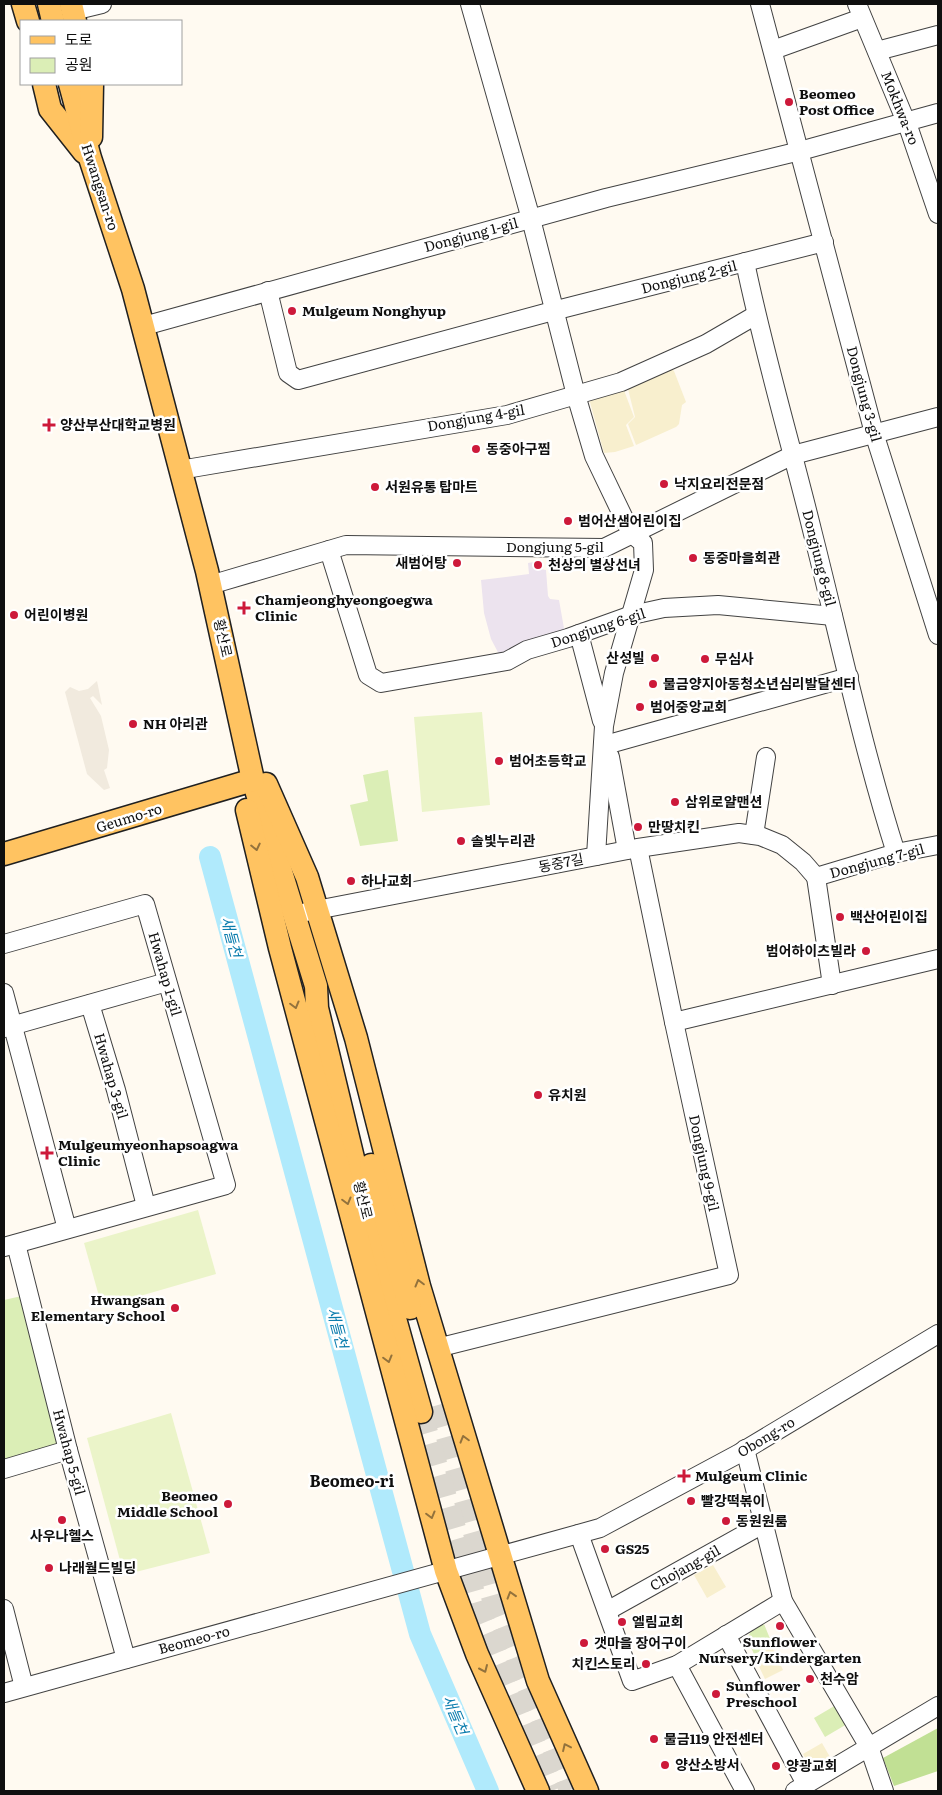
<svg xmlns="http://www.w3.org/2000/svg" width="942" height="1795" font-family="Literata,'Noto Sans KR',serif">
<rect width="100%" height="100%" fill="#fffaf1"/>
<!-- industrial -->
<path fill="#ece3ee" d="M534 562 535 568 546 570 548 596 550 599 559 600 565 634 501 658 491 639 484 613 481 580 529 574 528 563Z"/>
<!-- farmland -->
<g fill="#f8efce">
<path d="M669 367 674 371 686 402 682 405 679 424 676 427 636 445 628 424 635 417 627 385Z"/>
<path d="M622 385 634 417 626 425 634 446 615 452 604 453 588 395Z"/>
<path d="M713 1565 726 1587 707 1598 694 1575Z"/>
<path d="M772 1647 783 1670 765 1679 754 1656Z"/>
<path d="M822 1743 834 1764 813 1772 803 1754Z"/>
</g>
<!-- green -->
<g fill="#dbeeb6">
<path d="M388 770 398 841 360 846 350 805 368 801 363 775Z"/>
<path d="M26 1295 62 1444 4 1459V1300Z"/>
<path d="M764 1624 773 1646 754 1654 747 1639 752 1629Z"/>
<path d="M836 1705 847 1724 825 1737 814 1718Z"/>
</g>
<!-- forest -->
<path fill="#c1e094" d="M938 1728V1771L894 1786 883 1758Z"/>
<!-- pitch -->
<g fill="#ebf4c9">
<path d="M482 712 490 805 422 812 414 717Z"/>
<path d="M198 1210 216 1274 102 1307 84 1243Z"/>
<path d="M171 1413 210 1553 124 1575 87 1438Z"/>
</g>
<!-- plaza -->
<path fill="#f1eade" d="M97 681 102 705 93 696 90 698 101 716 109 750 107 768 104 770 110 788 104 790 87 774 65 692 70 687 79 691 88 689Z"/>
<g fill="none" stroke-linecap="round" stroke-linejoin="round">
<!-- river -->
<path stroke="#b0eafc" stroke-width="22" d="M210 857 420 1634 488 1791"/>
<!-- major-tunnel -->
<g stroke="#dbd7cf" stroke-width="22" stroke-dasharray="22 11" stroke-linecap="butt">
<path d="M438 1405 493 1600 570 1790"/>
<path d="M421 1412 478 1607 554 1790"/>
</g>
<!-- minor casing -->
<g stroke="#424242" stroke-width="20">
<g id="minor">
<path d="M470 4 531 219 576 395 594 456 631 533 643 543 644 570 614 673 604 726 596 856"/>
<path d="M760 4 874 433 938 635"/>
<path d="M857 4 909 129 938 214"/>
<path d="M73 11 102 4"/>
<path d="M773 50 862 18"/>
<path d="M877 51 938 35"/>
<path d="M745 262C764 354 791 444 813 534 840 641 863 749 896 853"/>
<path d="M268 291 288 373 298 380 553 311 824 242"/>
<path d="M144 326 606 198 800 151 938 113"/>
<path d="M180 470 507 415 621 382 706 344 756 315"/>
<path d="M329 550 368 675 381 683 507 661 527 650 568 638 632 615 664 608 718 605 833 616"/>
<path d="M210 585 346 545 604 548 793 455 938 417"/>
<path d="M579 634 602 721"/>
<path d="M603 744H609L849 677"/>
<path d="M610 757 627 850"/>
<path d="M754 835 766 757"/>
<path d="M638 848 674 1022"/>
<path d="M816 877 896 853 938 845"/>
<path d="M816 877 832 985"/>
<path d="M306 912 638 848 739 833 760 836 782 845 803 862 816 877"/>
<path d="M4 944 145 904 226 1185 4 1247"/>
<path d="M4 993 67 1229"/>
<path d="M90 1004 116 1090 146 1206"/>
<path d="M4 1028 167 982"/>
<path d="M16 1244 68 1450 126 1659"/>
<path d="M437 1348 729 1275 674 1022 938 959"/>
<path d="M745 1449 783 1601 869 1747 884 1791"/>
<path d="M4 1469 68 1450"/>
<path d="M579 1534 632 1681 677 1665 783 1601"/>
<path d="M4 1609 24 1687"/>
<path d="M607 1611 763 1524"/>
<path d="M726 1635 806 1784"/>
<path d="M677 1665 745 1791"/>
<path d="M4 1693 600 1528 738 1454 938 1334"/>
<path d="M795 1791 938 1706"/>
</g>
</g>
<!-- major casing -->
<g stroke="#202020" stroke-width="25">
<g id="major">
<path d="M23 4 28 21"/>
<path d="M49 4 53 21"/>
<path d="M71 4 75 21"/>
<path d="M44 84 50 109 84 152"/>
<path d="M70 84 90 158 133 289 207 571 253 780 316 986 317 1008 370 1229 421 1412"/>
<path d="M91 137 92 84"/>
<path d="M266 784 307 877 356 1038 419 1286 538 1681 587 1791"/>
<path d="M247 810 280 948 446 1571 477 1654 538 1791"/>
<path d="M4 854 253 780"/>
<path d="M371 1165 410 1308"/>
</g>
</g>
<!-- minor -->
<use href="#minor" stroke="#fff" stroke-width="18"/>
<!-- major -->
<use href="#major" stroke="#ffc361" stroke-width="22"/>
</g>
<!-- one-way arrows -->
<defs><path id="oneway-chevron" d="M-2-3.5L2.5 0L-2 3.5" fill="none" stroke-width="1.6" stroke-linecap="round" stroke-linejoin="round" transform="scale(1.25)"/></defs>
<g stroke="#93723c">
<use href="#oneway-chevron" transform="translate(256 847) rotate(77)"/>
<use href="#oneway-chevron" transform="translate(295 1005) rotate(75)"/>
<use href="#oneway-chevron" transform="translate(347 1201) rotate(75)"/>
<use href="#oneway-chevron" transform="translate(419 1283) rotate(-105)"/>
<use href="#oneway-chevron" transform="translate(388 1359) rotate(75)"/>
<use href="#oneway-chevron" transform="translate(464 1439) rotate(-106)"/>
<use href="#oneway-chevron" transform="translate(431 1515) rotate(75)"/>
<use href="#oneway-chevron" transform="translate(511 1595) rotate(-107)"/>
<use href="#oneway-chevron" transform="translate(484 1669) rotate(66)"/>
<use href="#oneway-chevron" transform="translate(566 1747) rotate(-115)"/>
</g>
<!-- markers -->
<g fill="#cd193a" stroke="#fff" stroke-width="2">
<circle cx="789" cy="102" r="5"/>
<circle cx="292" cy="311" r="5"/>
<path d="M46.5 417.5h5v5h5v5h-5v5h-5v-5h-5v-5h5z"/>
<circle cx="476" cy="449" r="5"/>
<circle cx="664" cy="484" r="5"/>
<circle cx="375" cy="487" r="5"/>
<circle cx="568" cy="521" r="5"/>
<circle cx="693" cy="558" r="5"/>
<circle cx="457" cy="563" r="5"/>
<circle cx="538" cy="565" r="5"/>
<path d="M241.5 600.5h5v5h5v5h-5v5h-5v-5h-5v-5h5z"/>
<circle cx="14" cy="615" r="5"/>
<circle cx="655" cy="658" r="5"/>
<circle cx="705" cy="659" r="5"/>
<circle cx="653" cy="684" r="5"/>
<circle cx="640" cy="707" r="5"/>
<circle cx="133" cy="724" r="5"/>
<circle cx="499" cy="761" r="5"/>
<circle cx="675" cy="802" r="5"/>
<circle cx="638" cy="827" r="5"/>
<circle cx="461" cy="841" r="5"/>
<circle cx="351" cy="881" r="5"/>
<circle cx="840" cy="917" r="5"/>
<circle cx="866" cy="951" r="5"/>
<circle cx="538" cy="1095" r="5"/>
<path d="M44.5 1145.5h5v5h5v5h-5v5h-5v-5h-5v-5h5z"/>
<circle cx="175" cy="1308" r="5"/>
<path d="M681.5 1468.5h5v5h5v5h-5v5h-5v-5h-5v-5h5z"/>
<circle cx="691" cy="1501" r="5"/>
<circle cx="228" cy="1504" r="5"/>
<circle cx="62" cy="1520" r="5"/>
<circle cx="726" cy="1521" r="5"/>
<circle cx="605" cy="1549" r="5"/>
<circle cx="49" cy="1568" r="5"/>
<circle cx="622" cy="1622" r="5"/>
<circle cx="780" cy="1626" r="5"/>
<circle cx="584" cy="1643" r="5"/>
<circle cx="646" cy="1664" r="5"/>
<circle cx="810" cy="1679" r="5"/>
<circle cx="716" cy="1694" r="5"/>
<circle cx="654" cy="1739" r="5"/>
<circle cx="665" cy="1765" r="5"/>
<circle cx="776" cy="1766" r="5"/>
</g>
<g text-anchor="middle" stroke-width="5" stroke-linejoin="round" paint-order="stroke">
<!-- poi labels -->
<g font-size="14" font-weight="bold" fill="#0f0f0f" stroke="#fff" text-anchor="start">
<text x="799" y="99">Beomeo<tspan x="799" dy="16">Post Office</tspan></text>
<text x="302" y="316">Mulgeum Nonghyup</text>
<text x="60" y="430">양산부산대학교병원</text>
<text x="486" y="454">동중아구찜</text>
<text x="674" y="489">낙지요리전문점</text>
<text x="385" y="492">서원유통 탑마트</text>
<text x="578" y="526">범어산샘어린이집</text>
<text x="703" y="563">동중마을회관</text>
<text x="447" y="568" text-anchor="end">새범어탕</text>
<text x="548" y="570">천상의 별상선녀</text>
<text x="255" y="605">Chamjeonghyeongoegwa<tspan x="255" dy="16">Clinic</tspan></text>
<text x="24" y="620">어린이병원</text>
<text x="645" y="663" text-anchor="end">산성빌</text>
<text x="715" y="664">무심사</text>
<text x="663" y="689">물금양지아동청소년심리발달센터</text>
<text x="650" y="712">범어중앙교회</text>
<text x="143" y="729">NH 아리관</text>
<text x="509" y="766">범어초등학교</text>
<text x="685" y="807">삼위로얄맨션</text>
<text x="648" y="832">만땅치킨</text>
<text x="471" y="846">솔빛누리관</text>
<text x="361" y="886">하나교회</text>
<text x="850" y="922">백산어린이집</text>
<text x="856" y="956" text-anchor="end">범어하이츠빌라</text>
<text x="548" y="1100">유치원</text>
<text x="58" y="1150">Mulgeumyeonhapsoagwa<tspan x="58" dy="16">Clinic</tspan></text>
<text x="165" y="1305" text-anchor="end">Hwangsan<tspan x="165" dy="16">Elementary School</tspan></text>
<text x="695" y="1481">Mulgeum Clinic</text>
<text x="218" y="1501" text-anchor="end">Beomeo<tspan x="218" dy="16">Middle School</tspan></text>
<text x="701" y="1506">빨강떡볶이</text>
<text x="736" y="1526">동원원룸</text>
<text x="62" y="1541" text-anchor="middle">사우나헬스</text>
<text x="615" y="1554">GS25</text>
<text x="59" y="1573">나래월드빌딩</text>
<text x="632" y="1627">엘림교회</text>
<text x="780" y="1647" text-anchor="middle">Sunflower<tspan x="780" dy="16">Nursery/Kindergarten</tspan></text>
<text x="594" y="1648">갯마을 장어구이</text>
<text x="636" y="1669" text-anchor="end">치킨스토리</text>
<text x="820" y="1684">천수암</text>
<text x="726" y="1691">Sunflower<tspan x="726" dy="16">Preschool</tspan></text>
<text x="664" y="1744">물금119 안전센터</text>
<text x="675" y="1770">양산소방서</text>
<text x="786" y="1771">양광교회</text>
</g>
<!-- street labels -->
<g font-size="14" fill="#0f0f0f" stroke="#fff">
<text transform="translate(900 108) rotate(68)" y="5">Mokhwa-ro</text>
<text transform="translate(100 187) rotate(72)" y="5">Hwangsan-ro</text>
<text transform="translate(471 235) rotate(-15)" y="5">Dongjung 1-gil</text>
<text transform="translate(689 277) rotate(-14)" y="5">Dongjung 2-gil</text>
<text transform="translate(864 394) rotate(75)" y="5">Dongjung 3-gil</text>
<text transform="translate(476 418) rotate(-10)" y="5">Dongjung 4-gil</text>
<text x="555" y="552">Dongjung 5-gil</text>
<text transform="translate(819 558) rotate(76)" y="5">Dongjung 8-gil</text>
<text transform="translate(598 628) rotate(-18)" y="5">Dongjung 6-gil</text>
<text transform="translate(223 638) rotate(77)" y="5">황산로</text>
<text transform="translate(129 818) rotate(-17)" y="5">Geumo-ro</text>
<text transform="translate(877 861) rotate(-15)" y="5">Dongjung 7-gil</text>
<text transform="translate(561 863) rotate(-11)" y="5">동중7길</text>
<text transform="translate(165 974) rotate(74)" y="5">Hwahap 1-gil</text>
<text transform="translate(111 1076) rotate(74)" y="5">Hwahap 3-gil</text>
<text transform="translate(704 1163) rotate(78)" y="5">Dongjung 9-gil</text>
<text transform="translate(363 1200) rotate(76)" y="5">황산로</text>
<text transform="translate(766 1437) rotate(-31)" y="5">Obong-ro</text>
<text transform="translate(69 1452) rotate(75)" y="5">Hwahap 5-gil</text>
<text transform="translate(685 1568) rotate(-29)" y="5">Chojang-gil</text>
<text transform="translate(194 1640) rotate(-15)" y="5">Beomeo-ro</text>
</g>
<!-- water labels -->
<g font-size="15" font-style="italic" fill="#0b7dae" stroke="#fff">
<text transform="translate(231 937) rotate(75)" y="5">새들천</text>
<text transform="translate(337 1328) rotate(75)" y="5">새들천</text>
<text transform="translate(455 1715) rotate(67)" y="5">새들천</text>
</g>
<!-- quarter labels -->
<g font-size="16" font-weight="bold" fill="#0f0f0f" stroke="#fff">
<text x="352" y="1487">Beomeo-ri</text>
</g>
</g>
<!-- border -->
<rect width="942" height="1795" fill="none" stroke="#0f0f0f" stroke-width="10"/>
<!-- legend -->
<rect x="20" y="20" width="162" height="65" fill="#ffffff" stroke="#9f9f9f"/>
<rect x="30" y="36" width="25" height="8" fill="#ffc361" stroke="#9f9f9f"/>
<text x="65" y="45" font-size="15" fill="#0f0f0f">도로</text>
<rect x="30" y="58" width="25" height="15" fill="#dbeeb6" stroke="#9f9f9f"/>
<text x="65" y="70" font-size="15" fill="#0f0f0f">공원</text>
</svg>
